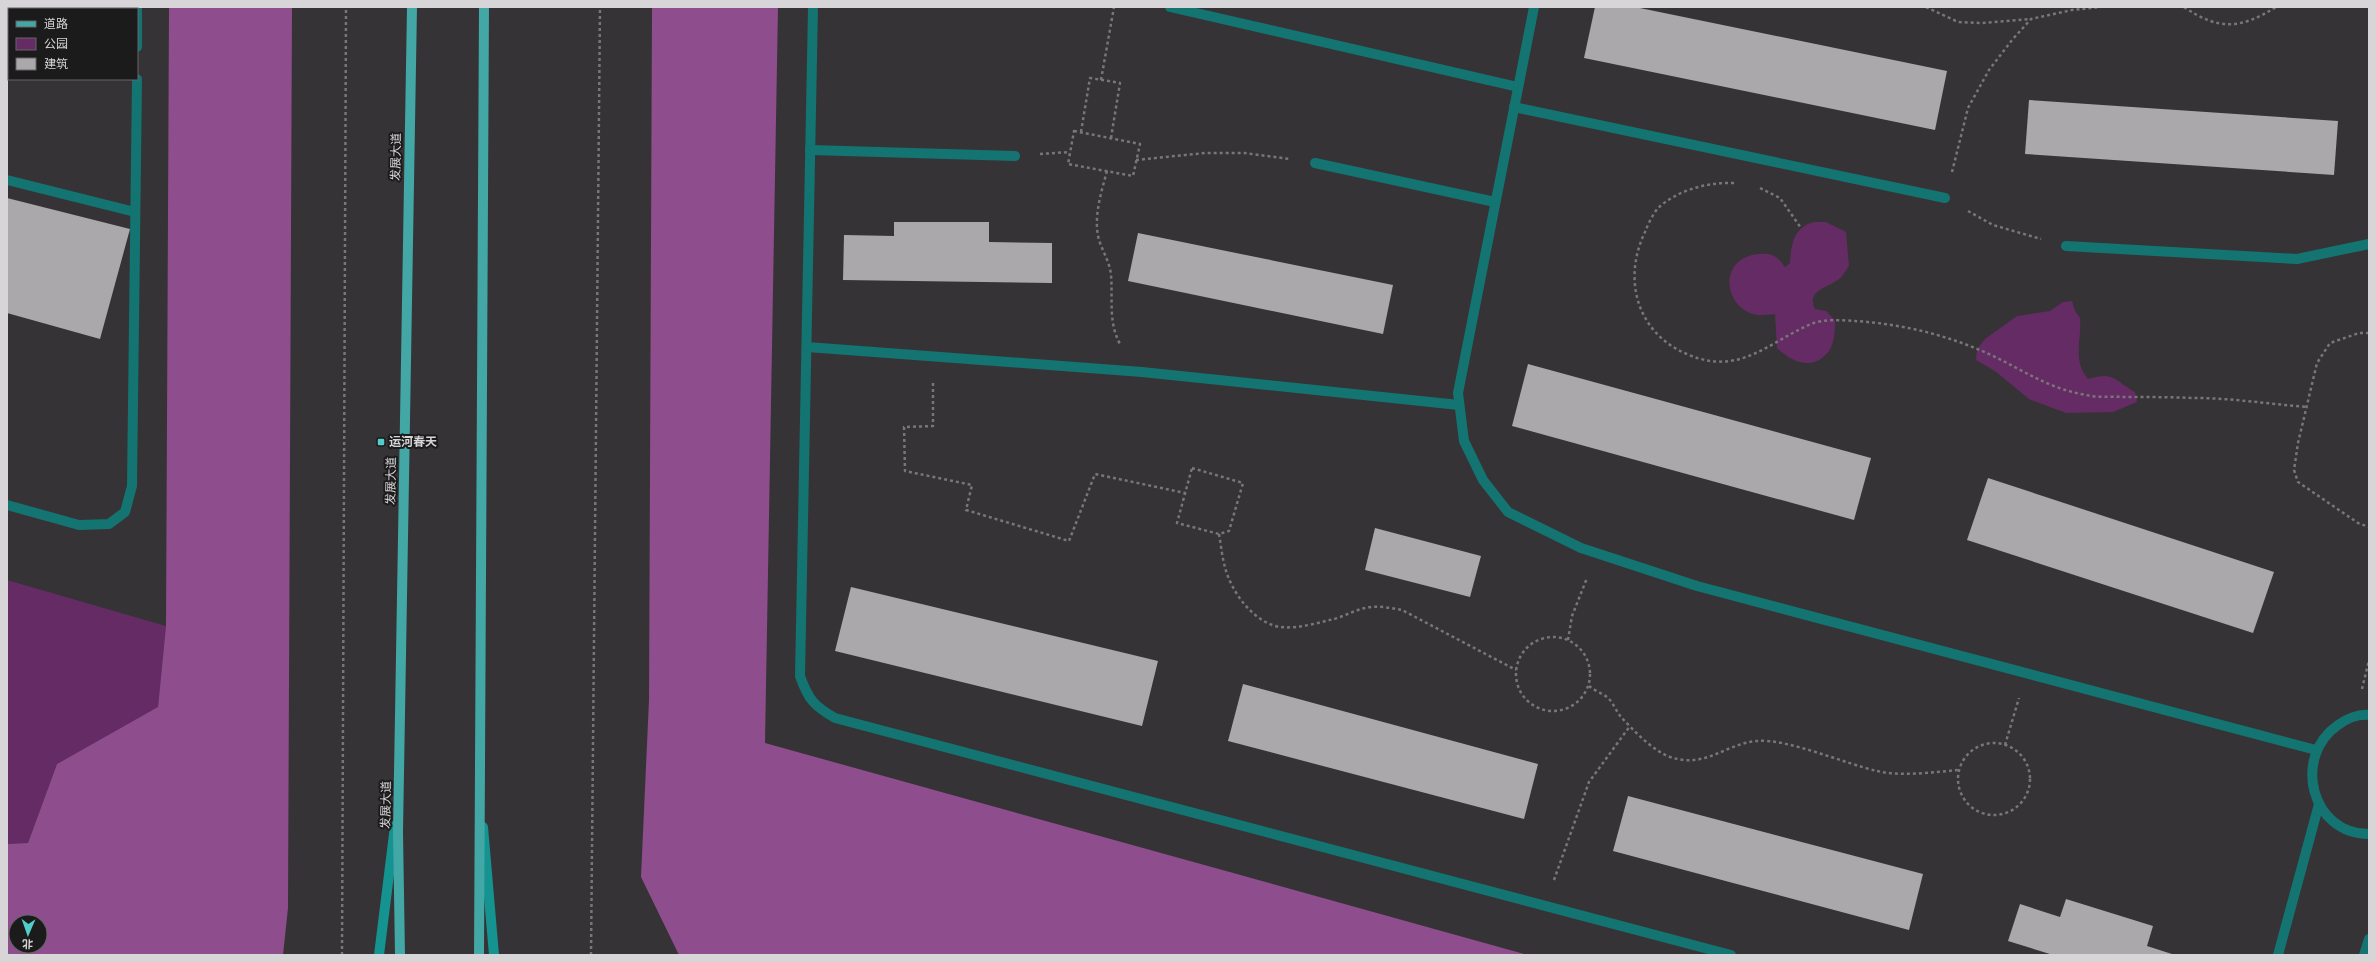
<svg xmlns="http://www.w3.org/2000/svg" width="2376" height="962" font-family="'Varela Round','Noto Sans SC',sans-serif">
<rect width="100%" height="100%" fill="#353335"/>
<!-- green -->
<g fill="#652b65">
<path d="M1814 222H1826L1846 232 1849 266C1846 270 1843 276 1839 279 1828 288 1806 290 1815 309L1826 311 1835 320C1835 330 1835 342 1829 351 1813 372 1792 362 1777 348L1775 314C1770 314 1763 316 1757 315 1722 308 1718 257 1759 254 1773 253 1777 256 1785 267L1790 263C1791 244 1794 227 1814 222Z"/>
<path d="M2072 301 2075 311 2080 318C2082 340 2072 360 2088 379 2114 371 2114 380 2135 392L2137 402 2113 412 2066 413 2029 399 1995 371 1976 360 1977 349 1985 339 2017 316 2050 311 2063 302Z"/>
<path d="M7 580 166 626 158 708 57 764 28 843 7 844Z"/>
</g>
<!-- forest -->
<g fill="#8e4d8d" fill-rule="evenodd">
<path d="M169 7H292L288 908 283 955H7V844L28 843 57 764 158 707 166 626ZM16 922H40V946H16Z"/>
<path d="M652 7H778L765 743 1528 955H679L641 877 649 700Z"/>
</g>
<!-- building -->
<g fill="#aba8ab">
<path d="M1595 7H1635L1947 71 1935 130 1584 58Z"/>
<path d="M2029 100 2338 121 2334 175 2025 154Z"/>
<path d="M7 198 130 229 100 339 7 313Z"/>
<path d="M894 222H989V242L1052 243V283L843 280 844 235 894 236Z"/>
<path d="M1138 233 1393 285 1383 334 1128 281Z"/>
<path d="M1528 364 1871 458 1854 520 1512 426Z"/>
<path d="M1988 478 2274 572 2253 633 1967 540Z"/>
<path d="M1375 528 1481 556 1470 597 1365 570Z"/>
<path d="M851 587 1158 661 1142 726 835 651Z"/>
<path d="M1243 684 1538 764 1524 819 1228 741Z"/>
<path d="M1628 796 1923 874 1909 930 1613 851Z"/>
<path d="M2066 899 2153 926 2147 946 2175 955H2053L2008 941 2020 904 2060 917Z"/>
</g>
<g fill="none" stroke-linecap="round" stroke-linejoin="round">
<!-- path -->
<g stroke="#787678" stroke-width="2.5" stroke-dasharray="3 3" stroke-linecap="butt">
<path d="M1926 7 1958 22 1982 23 2030 19"/>
<path d="M2184 7C2219 31 2241 29 2276 7"/>
<path d="M1101 80 1114 7"/>
<path d="M1074 131 1140 144 1133 176 1068 164Z"/>
<path d="M1081 132 1090 78 1120 83 1111 138"/>
<path d="M1040 154 1070 152"/>
<path d="M1136 160 1205 153H1244L1290 159"/>
<path d="M1107 171C1101 193 1093 218 1099 240 1103 252 1110 263 1111 275 1113 299 1108 322 1120 344"/>
<path d="M1952 172 1968 108 1989 70 2012 40 2031 19 2072 10 2101 7"/>
<path d="M1734 183C1707 182 1678 190 1658 208 1653 214 1648 224 1645 232 1622 280 1637 334 1689 355 1740 376 1769 342 1811 324 1823 319 1842 320 1855 321 1902 324 1948 335 1991 355 2025 371 2047 388 2086 395 2097 398 2110 396 2122 397 2146 397 2170 397 2194 398 2231 398 2269 404 2307 407"/>
<path d="M1760 188 1780 198 1801 228"/>
<path d="M1968 211 1993 225 2041 239"/>
<path d="M2369 333H2359L2330 343 2317 363 2298 443 2294 470 2298 482 2358 523 2369 527"/>
<path d="M933 383V426L904 427 905 471 972 485 966 510 1069 541 1095 474 1185 493"/>
<path d="M1192 468 1243 483 1229 531 1219 534 1177 523Z"/>
<path d="M1219 534C1221 545 1222 557 1225 567 1231 592 1254 623 1280 627 1298 629 1317 623 1334 619 1345 616 1355 610 1365 608 1377 605 1390 608 1402 610L1516 670"/>
<circle cx="1553" cy="674" r="37"/>
<path d="M1568 640 1572 616 1587 578"/>
<path d="M1589 686C1594 690 1601 693 1607 697 1613 702 1616 711 1621 717 1634 731 1652 750 1670 757 1706 769 1724 744 1757 741 1786 738 1846 764 1877 771 1903 777 1934 772 1959 770"/>
<path d="M2362 689 2369 660"/>
<circle cx="1994" cy="779" r="36"/>
<path d="M2005 745 2019 698"/>
<path d="M1554 880 1589 782 1630 726"/>
<path d="M342 955 346 7"/>
<path d="M591 955 600 7"/>
</g>
<!-- service -->
<g stroke="#137472" stroke-width="10">
<path d="M813 7 800 676C808 699 814 706 835 718L1731 955"/>
<path d="M1170 7 1518 87"/>
<path d="M1534 7 1458 393 1464 441 1483 480 1508 512 1581 548 1697 586 2316 750"/>
<path d="M137 47V7"/>
<path d="M1514 107 1945 198"/>
<path d="M810 150 1015 156"/>
<path d="M1315 163 1495 202"/>
<path d="M7 180 135 212"/>
<path d="M2066 246 2297 259 2369 244"/>
<path d="M807 347 1142 372 1459 405"/>
<path d="M7 505 79 525 109 524 125 512 132 486 137 79"/>
<path d="M2369 715C2358 714 2346 719 2338 725 2292 757 2311 834 2369 834"/>
<path d="M2278 955 2319 804"/>
<path d="M2364 955 2369 939"/>
</g>
<!-- secondary -->
<g stroke="#159391" stroke-width="10">
<path d="M483 827 494 955"/>
<path d="M379 955 395 826"/>
</g>
<!-- primary -->
<g stroke="#42a7a5" stroke-width="10">
<path d="M400 955 398 832 412 7"/>
<path d="M479 955 484 7"/>
</g>
</g>
<!-- markers -->
<rect fill="#53cdcb" stroke="#1c1b1c" stroke-width="1.5" x="377" y="438" width="8" height="8" rx="2"/>
<g text-anchor="middle" stroke-width="4" stroke-linejoin="round" paint-order="stroke">
<!-- street labels -->
<g font-size="12" fill="#d7d5d7" stroke="#1c1b1c">
<text transform="translate(396 157) rotate(-89)" y="4">发展大道</text>
<text transform="translate(391 481) rotate(-89)" y="4">发展大道</text>
<text transform="translate(386 805) rotate(-89)" y="4">发展大道</text>
</g>
<!-- poi labels -->
<g font-size="12" font-weight="bold" fill="#d7d5d7" stroke="#1c1b1c" text-anchor="start">
<text x="389" y="446">运河春天</text>
</g>
</g>
<!-- border -->
<rect width="2376" height="962" fill="none" stroke="#d7d5d7" stroke-width="16"/>
<!-- legend -->
<rect x="8" y="8" width="130" height="72" fill="#1c1b1c" stroke="#676567"/>
<rect x="16" y="21" width="20" height="6" fill="#42a7a5" stroke="#676567"/>
<text x="44" y="28" font-size="12" fill="#d7d5d7">道路</text>
<rect x="16" y="38" width="20" height="12" fill="#652b65" stroke="#676567"/>
<text x="44" y="48" font-size="12" fill="#d7d5d7">公园</text>
<rect x="16" y="58" width="20" height="12" fill="#aba8ab" stroke="#676567"/>
<text x="44" y="68" font-size="12" fill="#d7d5d7">建筑</text>
<!-- north arrow -->
<g transform="translate(28 934) rotate(182)"><circle r="19" fill="#1c1b1c" stroke="#676567"/>
<path d="M0-3L7 15L0 10L-7 15Z" fill="#53cdcb"/>
<text y="-6" font-size="11" font-weight="bold" text-anchor="middle" fill="#d7d5d7">北</text>
</g>
</svg>
